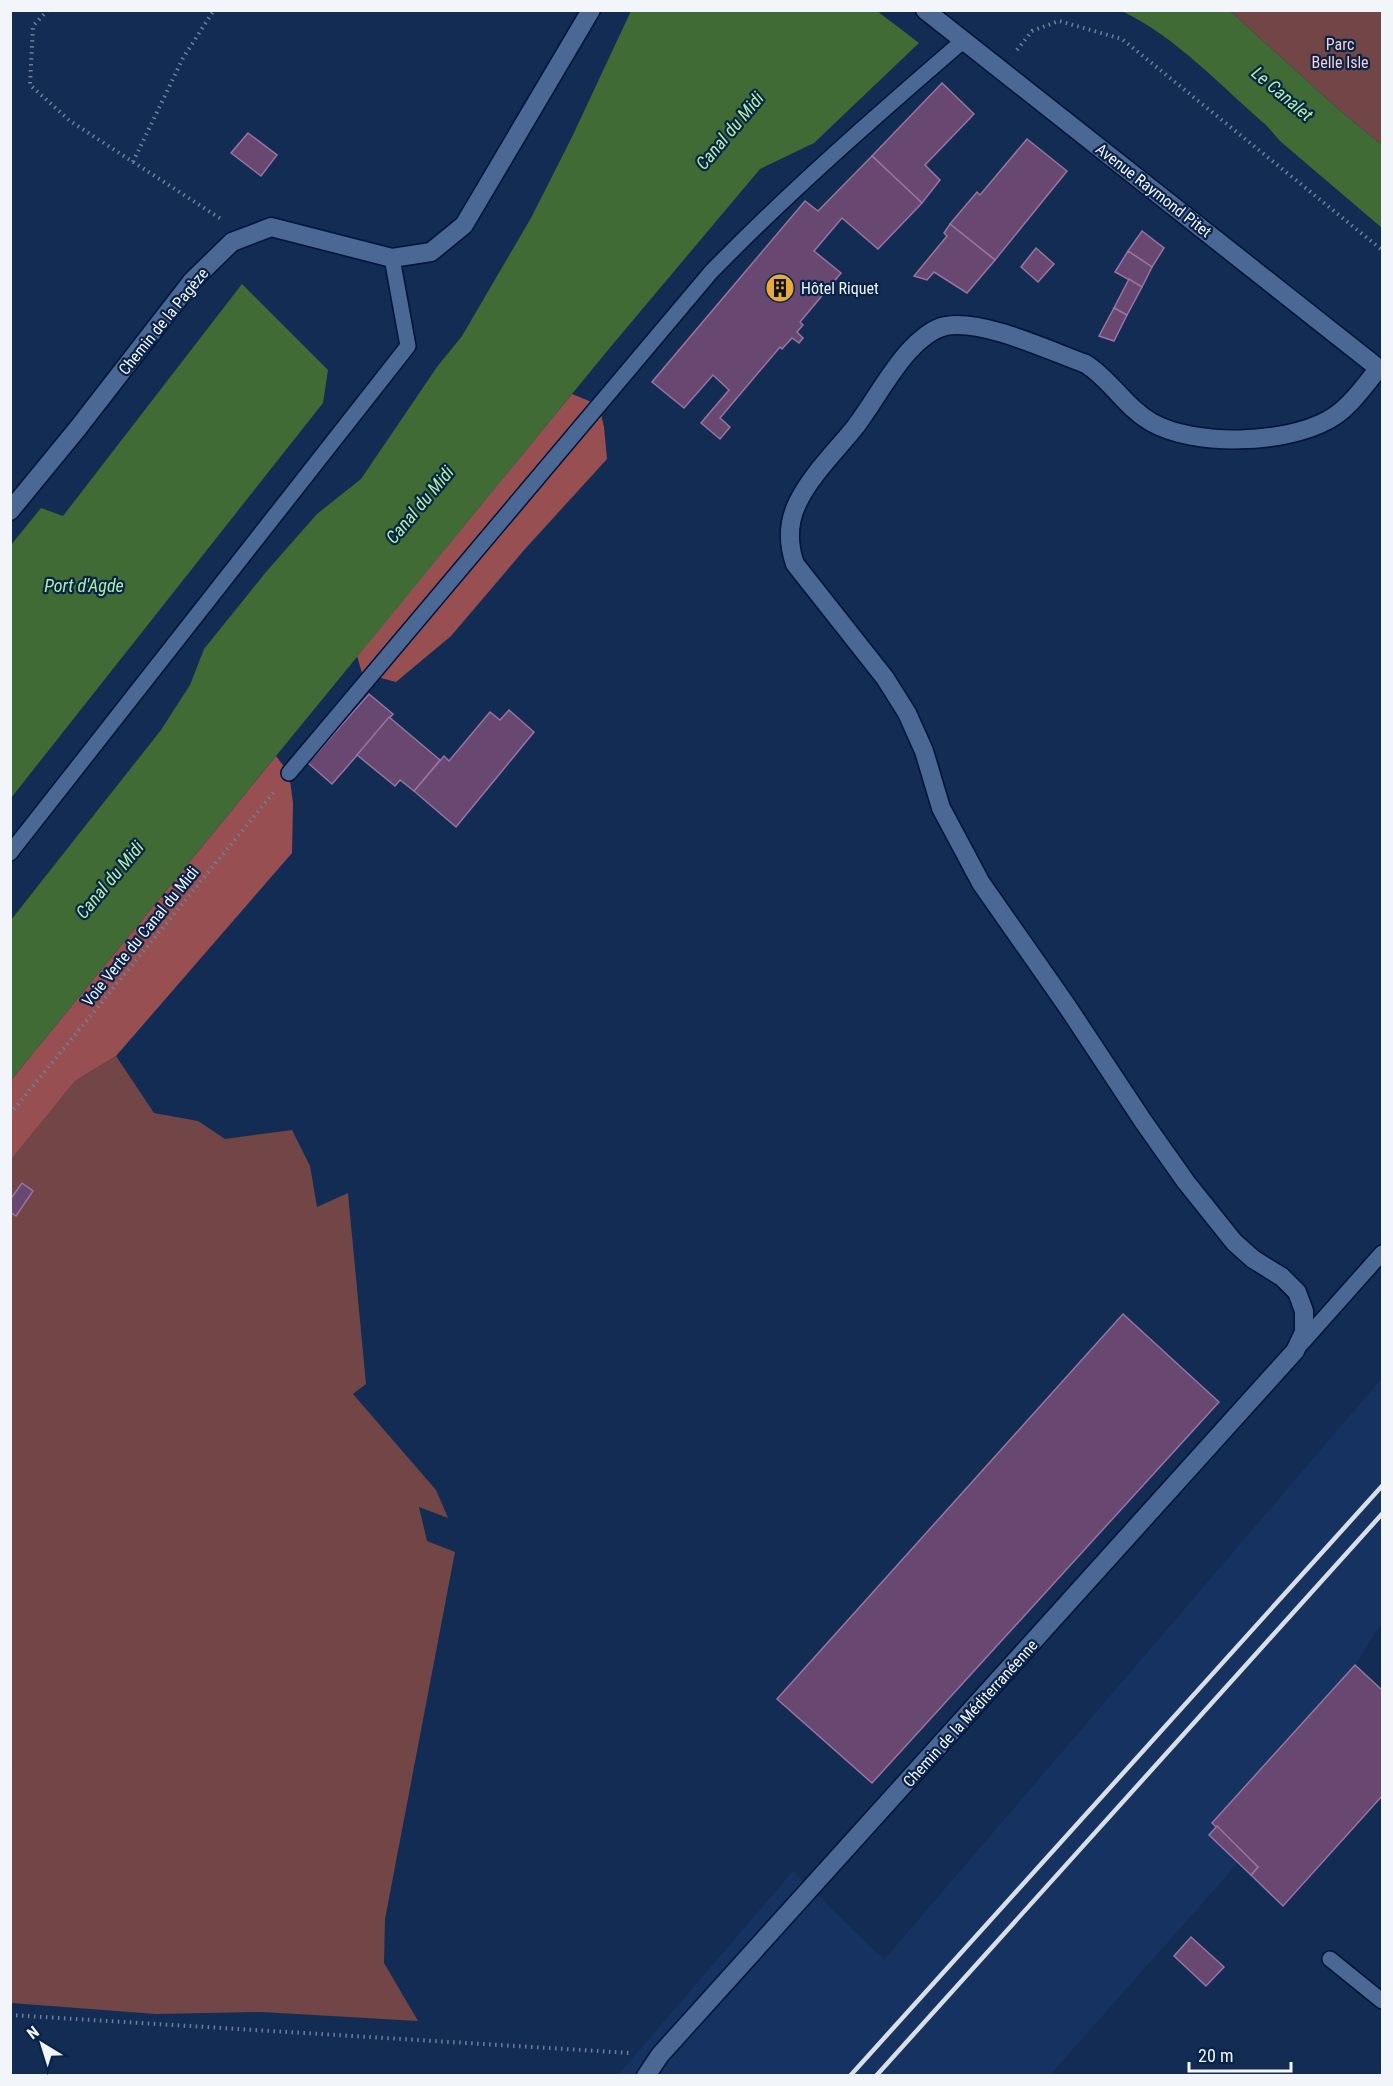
<svg xmlns="http://www.w3.org/2000/svg" width="1393" height="2086" font-family="'Roboto Condensed',sans-serif">
<rect width="100%" height="100%" fill="#132c53"/>
<!-- built -->
<path fill="#163260" d="M1382 1378V1623L1355 1665 1382 1690V1796L1283 1906 1238 1863 1050 2075 617 2076 793 1871 884 1960Z"/>
<!-- green -->
<g fill="#724646">
<path d="M1230 11H1382V145L1338 109Z"/>
<path d="M116 1056 154 1113 198 1121 225 1139 292 1130 310 1166 317 1207 348 1193 366 1384 353 1394 436 1490 448 1518 419 1507 427 1541 455 1552 385 1919 384 1963 418 2021 262 2012 156 2014 11 2003 10 1770 13 1766 11 1768V1160L75 1081Z"/>
</g>
<!-- forest -->
<g fill="#974f51">
<path d="M572 394 599 405 604 427 607 459 525 549 451 636 396 682 362 673 357 656Z"/>
<path d="M276 756 289 773 293 803 292 853 116 1056 75 1081 11 1160V1080Z"/>
</g>
<!-- water -->
<g fill="#406b34">
<path d="M631 11H877L919 43 814 143 760 169 608 350 11 1080V920L161 730 190 685 204 649 266 572 317 514 361 479 437 367 462 336 531 218 571 139Z"/>
<path d="M1122 11H1230L1338 109 1382 145V228L1280 141 1266 125C1221 86 1176 37 1122 11Z"/>
<path d="M242 284 328 370 323 403 11 798V545L41 508 63 516Z"/>
</g>
<!-- building -->
<g fill="#684770" stroke="#9874a1" stroke-width="1.5">
<path d="M942 83 974 114 925 165 940 180 922 203 872 156Z"/>
<path d="M248 133 277 155 261 176 231 153Z"/>
<path d="M1027 139 1067 171 995 260 950 224 977 192 980 195Z"/>
<path d="M872 156 922 203 878 249 842 218 814 251 841 273 800 322 803 325 797 332 803 338 799 343 792 338 782 349 780 347 720 418 730 427 720 439 701 423 729 390 713 375 684 408 652 382 805 201 818 211Z"/>
<path d="M950 224 995 260 967 293 934 272 927 280 914 276 947 236 944 233Z"/>
<path d="M1142 231 1164 248 1152 267 1128 251Z"/>
<path d="M1036 248 1054 264 1038 282 1021 267Z"/>
<path d="M1128 251 1152 267 1142 287 1115 272Z"/>
<path d="M1129 279 1142 287 1127 315 1114 308Z"/>
<path d="M1114 308 1127 315 1114 341 1099 336Z"/>
<path d="M369 694 393 714 332 784 308 763Z"/>
<path d="M509 710 534 732 456 827 414 791 444 756 449 761 490 712 500 720Z"/>
<path d="M389 717 440 760 414 791 400 780 395 786 357 755Z"/>
<path d="M22 1183 33 1191 16 1216 10 1212V1200Z"/>
<path d="M1123 1314 1219 1402 872 1783 777 1699Z"/>
<path d="M1355 1665 1382 1690V1796L1283 1906 1251 1875 1258 1867 1212 1823Z"/>
<path d="M1217 1826 1258 1867 1251 1875 1209 1835Z"/>
<path d="M1191 1937 1224 1967 1206 1986 1174 1956Z"/>
</g>
<g fill="none" stroke-linecap="round" stroke-linejoin="round">
<!-- service casing -->
<g stroke="#001338" stroke-width="18">
<g id="service">
<path d="M289 773 711 272C791 190 877 115 964 40"/>
<path d="M10 853 408 346 392 258"/>
<path d="M1301 1344 1382 1253"/>
<path d="M1330 1959 1382 2001"/>
</g>
</g>
<!-- minor casing -->
<g stroke="#001338" stroke-width="21">
<g id="minor">
<path d="M10 511 78 428 192 281 232 242 271 227 392 258 431 252 464 225 591 10"/>
<path d="M646 2076 660 2055 1295 1351 1304 1332V1311L1297 1292 1282 1277 1253 1259 1234 1242 1186 1182 1143 1121 1067 1006 981 883 941 808 924 751 907 713 885 678 795 564C788 544 788 522 798 502 811 475 837 450 856 426 874 402 889 373 909 351 918 341 933 328 946 326 983 319 1050 351 1086 364 1111 380 1125 407 1151 422 1194 447 1285 444 1328 420 1349 409 1364 386 1379 368"/>
</g>
</g>
<!-- secondary casing -->
<g stroke="#001338" stroke-width="21">
<path id="secondary" d="M925 10 1382 371"/>
</g>
<!-- path -->
<g stroke="#6f7f98" stroke-width="4" stroke-dasharray="1.5 4.5" stroke-linecap="butt">
<path d="M48 10 33 26 30 85 70 121 221 219"/>
<path d="M1017 50 1032 31 1059 21 1122 39 1382 250"/>
<path d="M133 162 183 58 214 10"/>
<path d="M10 1114 274 792"/>
<path d="M10 2015 630 2053"/>
</g>
<!-- service -->
<use href="#service" stroke="#4b6793" stroke-width="15"/>
<!-- minor -->
<use href="#minor" stroke="#4b6793" stroke-width="18"/>
<!-- secondary -->
<use href="#secondary" stroke="#4b6793" stroke-width="18"/>
<!-- rail -->
<g stroke="#d9dfe7" stroke-width="4.5">
<path d="M850 2076 1382 1486"/>
<path d="M876 2076 1382 1514"/>
</g>
</g>
<!-- icons -->
<defs>
<g id="building-disc" transform="scale(1.5)"><circle r="9.5" fill="#e8ab37" stroke="#092248"/><path d="M-4-6H4V6H1V3H-1V6H-4ZM-2.5-4.3h1.7v1.8h-1.7ZM.8-4.3h1.7v1.8H.8ZM-2.5-1h1.7V.8h-1.7ZM.8-1h1.7V.8H.8Z" fill="#111"/></g>
</defs>
<g fill-rule="evenodd">
<use href="#building-disc" x="780" y="288"/>
</g>
<g text-anchor="middle" stroke-width="4.5" stroke-linejoin="round" paint-order="stroke">
<!-- park labels -->
<g font-size="16" fill="#fbcece" stroke="#092248">
<text x="1340" y="50">Parc<tspan x="1340" dy="18">Belle Isle</tspan></text>
</g>
<!-- street labels -->
<g font-size="16" fill="#f2f5fa" stroke="#092248">
<text transform="translate(1154 190) rotate(38)" y="6">Avenue Raymond Pitet</text>
<text transform="translate(163 321) rotate(-51)" y="6">Chemin de la Pagèze</text>
<text transform="translate(140 936) rotate(-51)" y="6">Voie Verte du Canal du Midi</text>
<text transform="translate(970 1713) rotate(-48)" y="6">Chemin de la Méditerranéenne</text>
</g>
<!-- poi labels -->
<g font-size="16" fill="#f2f5fa" stroke="#092248" text-anchor="start">
<text x="801" y="294">Hôtel Riquet</text>
</g>
<!-- water labels -->
<g font-size="18" font-style="italic" fill="#b1f0a0" stroke="#092248">
<text transform="translate(1282 94) rotate(40)" y="6">Le Canalet</text>
<text transform="translate(730 131) rotate(-50)" y="6">Canal du Midi</text>
<text transform="translate(420 505) rotate(-50)" y="6">Canal du Midi</text>
<text x="84" y="592">Port d'Agde</text>
<text transform="translate(110 880) rotate(-50)" y="6">Canal du Midi</text>
</g>
</g>
<!-- border -->
<rect width="1393" height="2086" fill="none" stroke="#f2f5fa" stroke-width="24"/>
<!-- north arrow -->
<g transform="translate(42 2044) rotate(322)" stroke="#092248" stroke-width="4.5" paint-order="stroke">
<path d="M0-4.5L10 22L0 15L-10 22Z" fill="#f2f5fa"/>
<text y="-9" font-size="16" font-weight="bold" text-anchor="middle" fill="#f2f5fa">N</text>
</g>
<!-- scale -->
<path d="M1189 2062v9h102v-9" fill="none" stroke="#f2f5fa" stroke-width="3"/>
<text x="1198" y="2062" font-size="18" fill="#f2f5fa" stroke="#092248" stroke-width="4.5" paint-order="stroke">20 m</text>
</svg>
